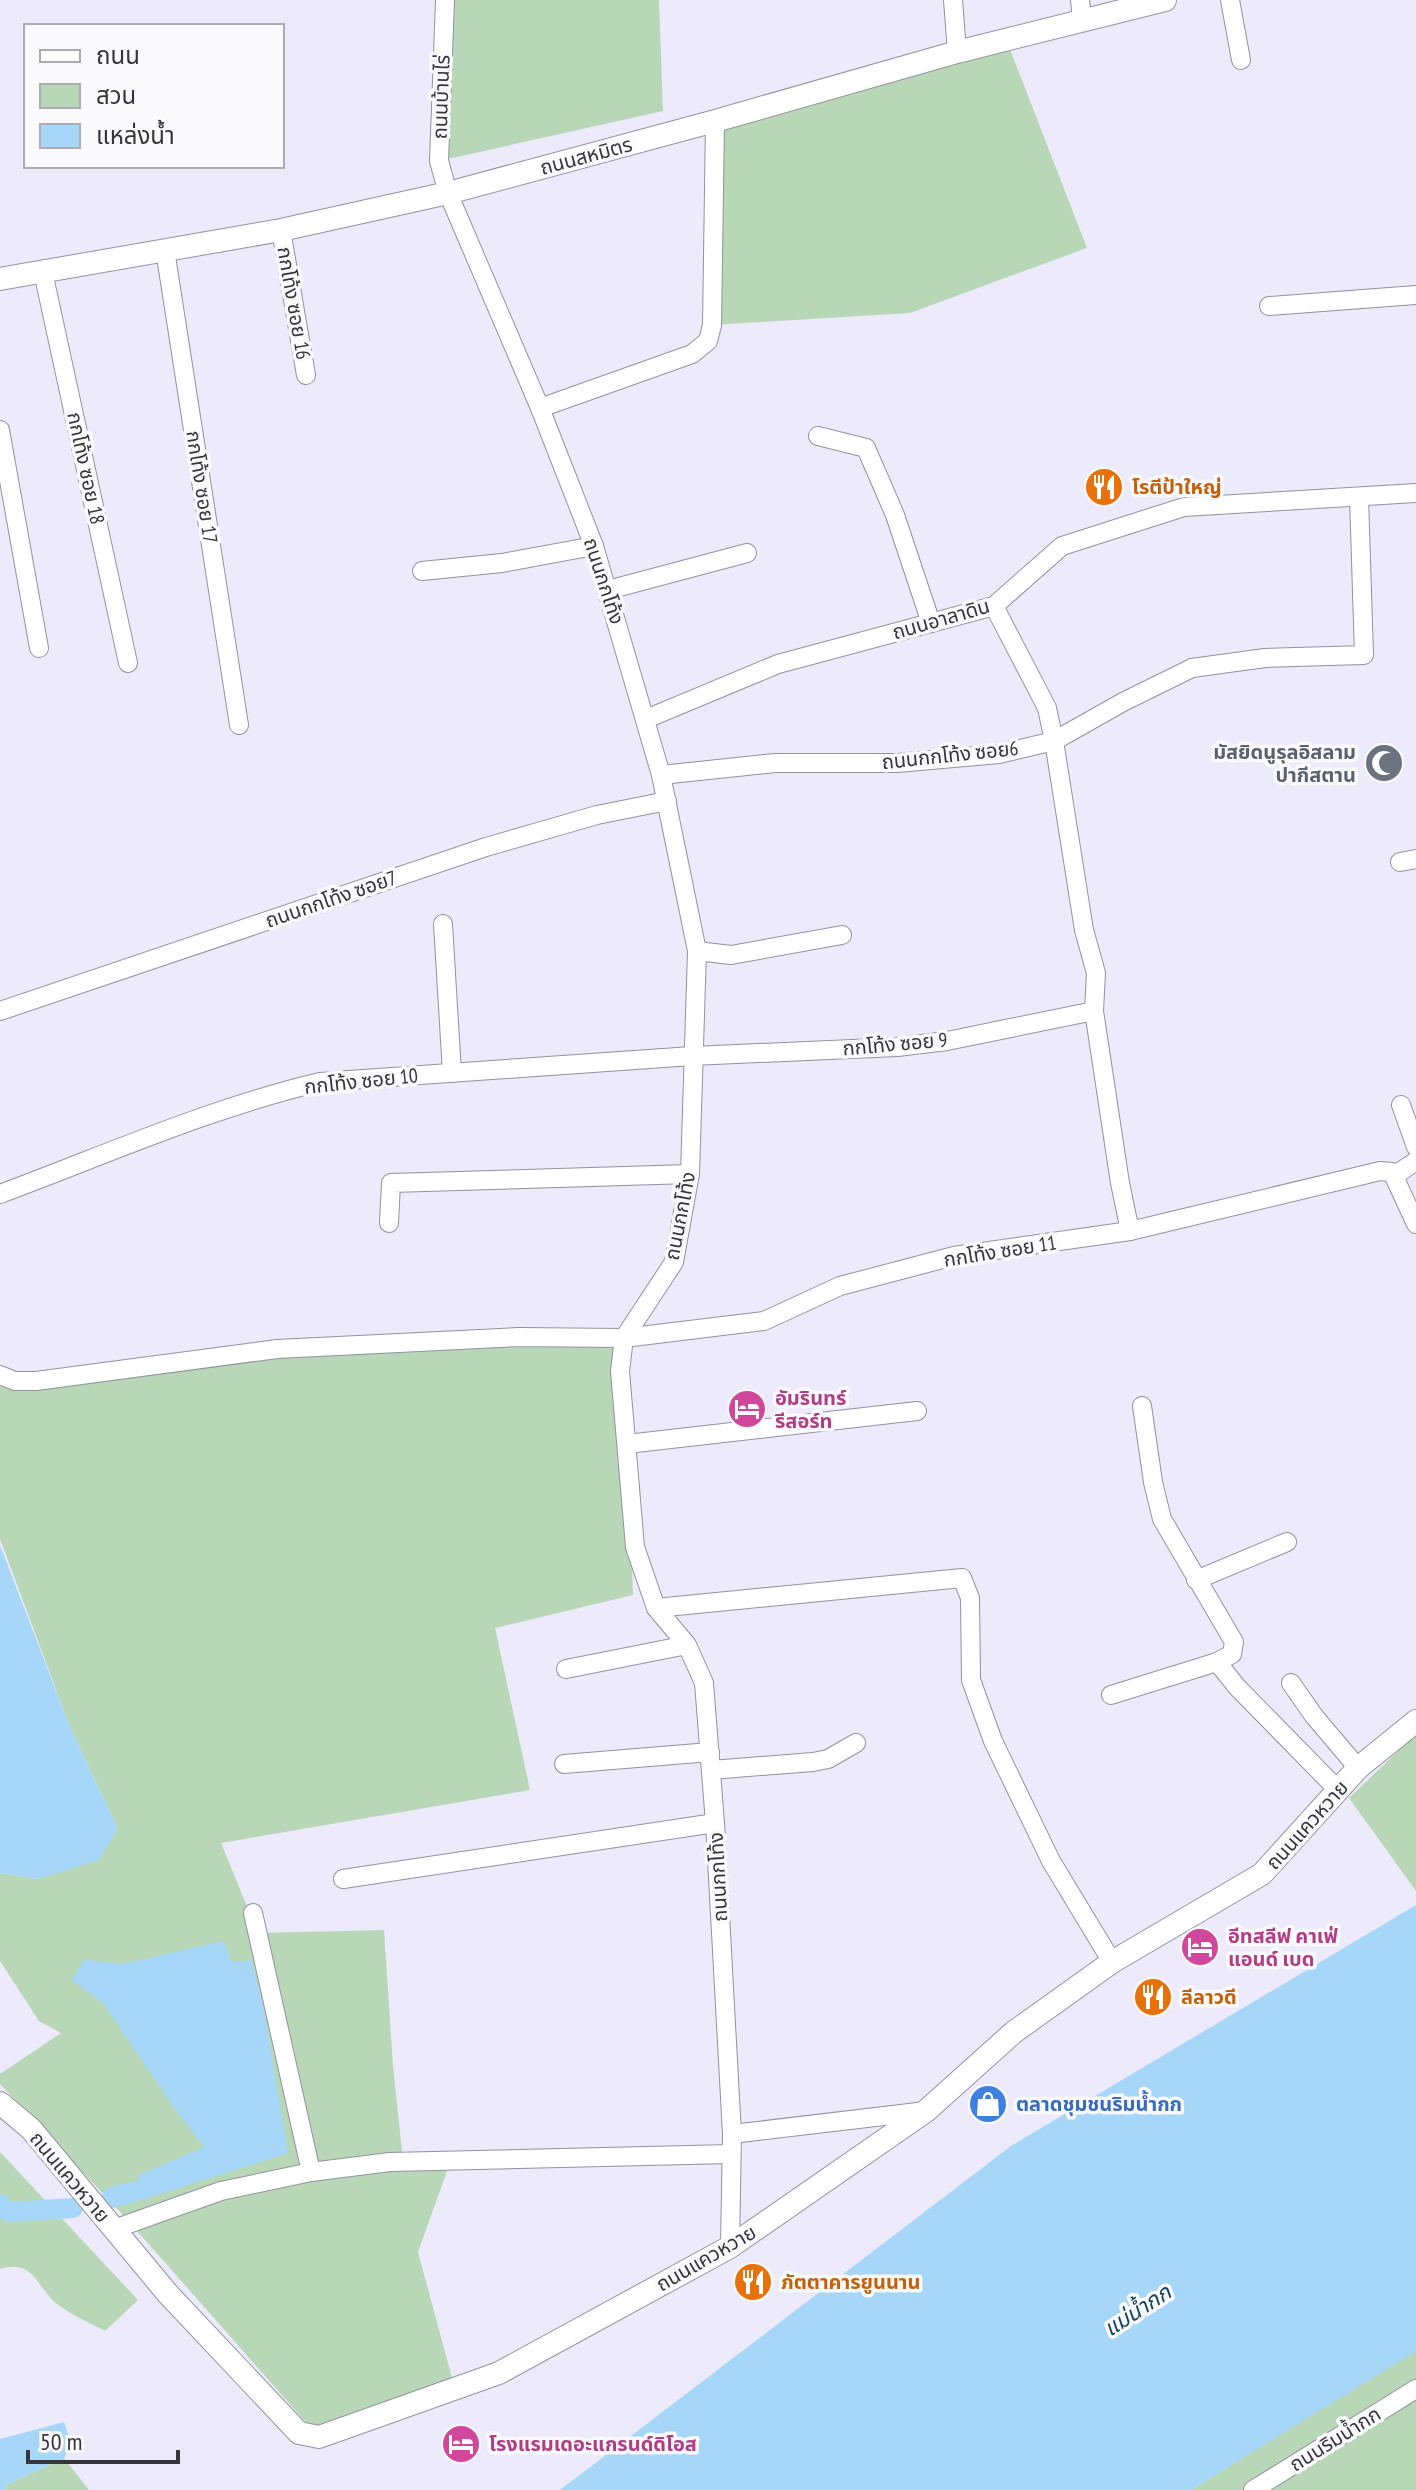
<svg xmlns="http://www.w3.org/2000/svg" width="1416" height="2490" font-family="'PT Sans Narrow','Noto Sans Thai',sans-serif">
<rect width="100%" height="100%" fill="#edeafc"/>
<!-- green -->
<g fill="#b7d7b7">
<path d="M445 0H659L663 111 439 161Z"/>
<path d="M1006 39 1087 248 910 313 712 325 715 121Z"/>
<path d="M624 1338 633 1595 495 1628 530 1790 221 1843 258 1933 384 1930 393 2066 403 2161 451 2160 418 2252 455 2389 319 2437 123 2215 0 2084V2074L61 2033 39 2021 0 1961V1873L38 1879 118 1829 70 1727 0 1539V1365L24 1381 277 1349Z"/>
<path d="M1416 1734V1891L1349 1798Z"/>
<path d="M0 2152 138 2300 105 2331C90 2323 73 2316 60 2306 37 2291 36 2258 0 2269Z"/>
<path d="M1416 2351V2490H1191L1384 2369Z"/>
<path d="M64 2458 89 2490H5L8 2484Z"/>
</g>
<!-- water -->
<g fill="#a7d7f8">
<path d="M0 1545 70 1727 118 1829 99 1860 38 1879 0 1873Z"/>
<path d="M1416 1905V2351L1191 2490H560L1011 2146Z"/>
<path d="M224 1941 232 1962 251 1960 263 2005 288 2153 157 2195 137 2176 204 2147 172 2105 103 2003 72 1980 84 1960 122 1964Z"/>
<path d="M64 2422C69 2435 72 2446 64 2458L8 2484 5 2490H0V2439Z"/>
</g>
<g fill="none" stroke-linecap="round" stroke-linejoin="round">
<!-- canal -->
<g stroke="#a7d7f8" stroke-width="20">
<path d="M111 2198 147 2188"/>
<path d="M0 2204 9 2212 73 2208"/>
</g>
<!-- minor casing -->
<g stroke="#9391a1" stroke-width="20">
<g id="minor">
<path d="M445 0 439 161 448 193 540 408 594 546 661 775 697 951 690 1174 674 1262 624 1338 620 1371 635 1547 656 1608 687 1645 704 1683 715 1823 732 2134 730 2247"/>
<path d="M953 0 957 52"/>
<path d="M1080 0 1082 19"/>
<path d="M1230 0 1241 60"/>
<path d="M281 230 306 375"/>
<path d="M165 250 239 725"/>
<path d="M43 272 128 663"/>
<path d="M1269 306 1416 295"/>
<path d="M540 408 692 354 708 341 712 325 715 121"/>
<path d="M0 430 39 648"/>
<path d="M818 436 866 448 895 515 931 623"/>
<path d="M422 571 502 563 594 546"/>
<path d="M608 590 747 553"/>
<path d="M994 606 1047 708 1054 741 1084 930 1096 973 1094 1011 1120 1183 1130 1231"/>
<path d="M646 719 778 664 994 606 1062 546 1184 507 1416 493"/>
<path d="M661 775 775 763H897L999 754 1054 741 1123 702 1192 668 1265 658 1364 655 1359 497"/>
<path d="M1400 862 1416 859"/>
<path d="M443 924 452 1073"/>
<path d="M697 951 731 955 842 935"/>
<path d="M0 1011 486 847 597 815 667 801"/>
<path d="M1401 1105 1416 1147"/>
<path d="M1394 1176 1416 1161"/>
<path d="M0 1194C105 1155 210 1108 320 1082L692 1056 897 1047 947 1041 1094 1011"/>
<path d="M389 1223 391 1183 690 1174"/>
<path d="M0 1375 15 1381H36L277 1349 518 1337 624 1338 764 1321 840 1286 954 1256 1130 1231 1380 1171 1392 1172 1416 1224"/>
<path d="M1142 1406 1153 1482 1162 1519 1234 1642 1232 1654 1217 1662 1237 1687 1338 1790"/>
<path d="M627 1444 917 1411"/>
<path d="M1196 1580 1287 1542"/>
<path d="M656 1608 962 1578 970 1598 971 1680 993 1741 1051 1861 1112 1962"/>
<path d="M566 1669 687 1645"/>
<path d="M1291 1683 1314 1716 1358 1768"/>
<path d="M1111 1695 1217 1662"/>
<path d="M564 1764 710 1752"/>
<path d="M711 1770 813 1762 828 1759 856 1743"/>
<path d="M343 1879 715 1823"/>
<path d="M253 1913 311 2172"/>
<path d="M732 2134 926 2111"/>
<path d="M114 2229 221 2191 311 2172 390 2162 731 2154"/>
<path d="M1253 2490 1416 2389"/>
</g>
</g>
<!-- tertiary casing -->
<g stroke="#9391a1" stroke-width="24">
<g id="tertiary">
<path d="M0 279 281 230 448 193 715 121 957 52 1165 0"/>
<path d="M0 2103 31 2129 168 2294 299 2433 319 2437 499 2373 730 2247 926 2111 1014 2032 1112 1962 1262 1874 1358 1768 1416 1721"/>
</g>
</g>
<!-- minor -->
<use href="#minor" stroke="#fff" stroke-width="18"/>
<!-- tertiary -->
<use href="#tertiary" stroke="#fff" stroke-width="22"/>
</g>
<!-- icons -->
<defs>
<g id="restaurant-disc" transform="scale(2)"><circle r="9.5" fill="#e8710a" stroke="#fafafd"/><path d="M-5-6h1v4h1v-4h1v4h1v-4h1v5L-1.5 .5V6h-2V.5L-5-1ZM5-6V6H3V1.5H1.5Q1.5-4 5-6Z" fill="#fff"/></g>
<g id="mosque-disc" transform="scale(2)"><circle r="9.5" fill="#6b7280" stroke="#fafafd"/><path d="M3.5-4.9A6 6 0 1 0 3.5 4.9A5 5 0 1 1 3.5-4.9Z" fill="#fff"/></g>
<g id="hotel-disc" transform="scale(2)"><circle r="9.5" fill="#d1479c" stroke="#fafafd"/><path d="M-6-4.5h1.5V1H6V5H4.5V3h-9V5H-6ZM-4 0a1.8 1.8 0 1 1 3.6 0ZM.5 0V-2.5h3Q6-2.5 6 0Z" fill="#fff"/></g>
<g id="shop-disc" transform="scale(2)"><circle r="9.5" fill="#3f7fe0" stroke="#fafafd"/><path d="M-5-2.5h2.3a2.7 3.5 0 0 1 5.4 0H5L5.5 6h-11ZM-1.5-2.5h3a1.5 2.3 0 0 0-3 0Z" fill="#fff"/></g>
</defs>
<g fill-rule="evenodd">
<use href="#restaurant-disc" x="1104" y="487"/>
<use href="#mosque-disc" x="1384" y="763"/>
<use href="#hotel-disc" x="747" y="1409"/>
<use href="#hotel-disc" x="1200" y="1947"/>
<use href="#restaurant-disc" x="1153" y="1997"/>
<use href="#shop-disc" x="988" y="2104"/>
<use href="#restaurant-disc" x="753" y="2282"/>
<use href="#hotel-disc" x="461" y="2444"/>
</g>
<g text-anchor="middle" stroke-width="7" stroke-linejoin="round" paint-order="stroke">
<!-- street labels -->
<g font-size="20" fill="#36353c" stroke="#fafafd">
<text transform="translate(441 97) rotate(-88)" y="7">ถนนบ้านไร่</text>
<text transform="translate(586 156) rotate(-15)" y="7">ถนนสหมิตร</text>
<text transform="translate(294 303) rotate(80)" y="7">กกโท้ง ซอย 16</text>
<text transform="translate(86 468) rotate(78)" y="7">กกโท้ง ซอย 18</text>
<text transform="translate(202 487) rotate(81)" y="7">กกโท้ง ซอย 17</text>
<text transform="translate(604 581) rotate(72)" y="7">ถนนกกโท้ง</text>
<text transform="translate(941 619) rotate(-16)" y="7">ถนนอาลาดิน</text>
<text transform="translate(950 755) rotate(-6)" y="7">ถนนกกโท้ง ซอย6</text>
<text transform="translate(331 899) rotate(-19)" y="7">ถนนกกโท้ง ซอย7</text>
<text transform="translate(895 1044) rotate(-5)" y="7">กกโท้ง ซอย 9</text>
<text transform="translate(361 1081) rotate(-6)" y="7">กกโท้ง ซอย 10</text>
<text transform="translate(680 1216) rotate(-79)" y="7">ถนนกกโท้ง</text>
<text transform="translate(1000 1251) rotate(-9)" y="7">กกโท้ง ซอย 11</text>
<text transform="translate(1307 1825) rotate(-48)" y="7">ถนนแควหวาย</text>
<text transform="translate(718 1877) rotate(-93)" y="7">ถนนกกโท้ง</text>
<text transform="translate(70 2177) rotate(50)" y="7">ถนนแควหวาย</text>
<text transform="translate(706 2258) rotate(-30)" y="7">ถนนแควหวาย</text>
<text transform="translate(1335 2439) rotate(-32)" y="7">ถนนริมน้ำกก</text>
</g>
<!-- food labels -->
<g font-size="20" font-weight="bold" fill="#c56008" stroke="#fafafd" text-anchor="start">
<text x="1132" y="494">โรตีป้าใหญ่</text>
<text x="1181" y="2004">ลีลาวดี</text>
<text x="781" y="2289">ภัตตาคารยูนนาน</text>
</g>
<!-- worship labels -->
<g font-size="20" font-weight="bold" fill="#5b616d" stroke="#fafafd" text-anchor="end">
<text x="1356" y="759">มัสยิดนูรุลอิสลาม<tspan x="1356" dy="23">ปากีสตาน</tspan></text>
</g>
<!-- hotel labels -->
<g font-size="20" font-weight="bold" fill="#b23c85" stroke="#fafafd" text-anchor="start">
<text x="775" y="1405">อัมรินทร์<tspan x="775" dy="23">รีสอร์ท</tspan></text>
<text x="1228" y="1943">อีทสลีฟ คาเฟ่<tspan x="1228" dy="23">แอนด์ เบด</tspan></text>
<text x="489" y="2451">โรงแรมเดอะแกรนด์ดิโอส</text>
</g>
<!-- shop labels -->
<g font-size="20" font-weight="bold" fill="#366cbe" stroke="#fafafd" text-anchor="start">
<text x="1016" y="2111">ตลาดชุมชนริมน้ำกก</text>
</g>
<!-- water labels -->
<g font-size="22" font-style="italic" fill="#14445f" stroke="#fafafd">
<text transform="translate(1137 2310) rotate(-33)" y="8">แม่น้ำกก</text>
</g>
</g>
<!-- legend -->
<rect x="24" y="24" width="260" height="144" fill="#fafafd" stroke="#acabb0" stroke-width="2"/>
<rect x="40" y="50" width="40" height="12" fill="#ffffff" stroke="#acabb0" stroke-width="2"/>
<text x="96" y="64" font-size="24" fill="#36353c">ถนน</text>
<rect x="40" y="84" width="40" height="24" fill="#b7d7b7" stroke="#acabb0" stroke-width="2"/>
<text x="96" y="104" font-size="24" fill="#36353c">สวน</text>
<rect x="40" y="124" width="40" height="24" fill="#a7d7f8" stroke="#acabb0" stroke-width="2"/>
<text x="96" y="144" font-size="24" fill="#36353c">แหล่งน้ำ</text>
<!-- scale -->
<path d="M28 2450v12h150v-12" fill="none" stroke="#36353c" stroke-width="4"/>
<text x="40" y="2450" font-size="24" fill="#36353c" stroke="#fafafd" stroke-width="6" paint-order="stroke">50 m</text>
</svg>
